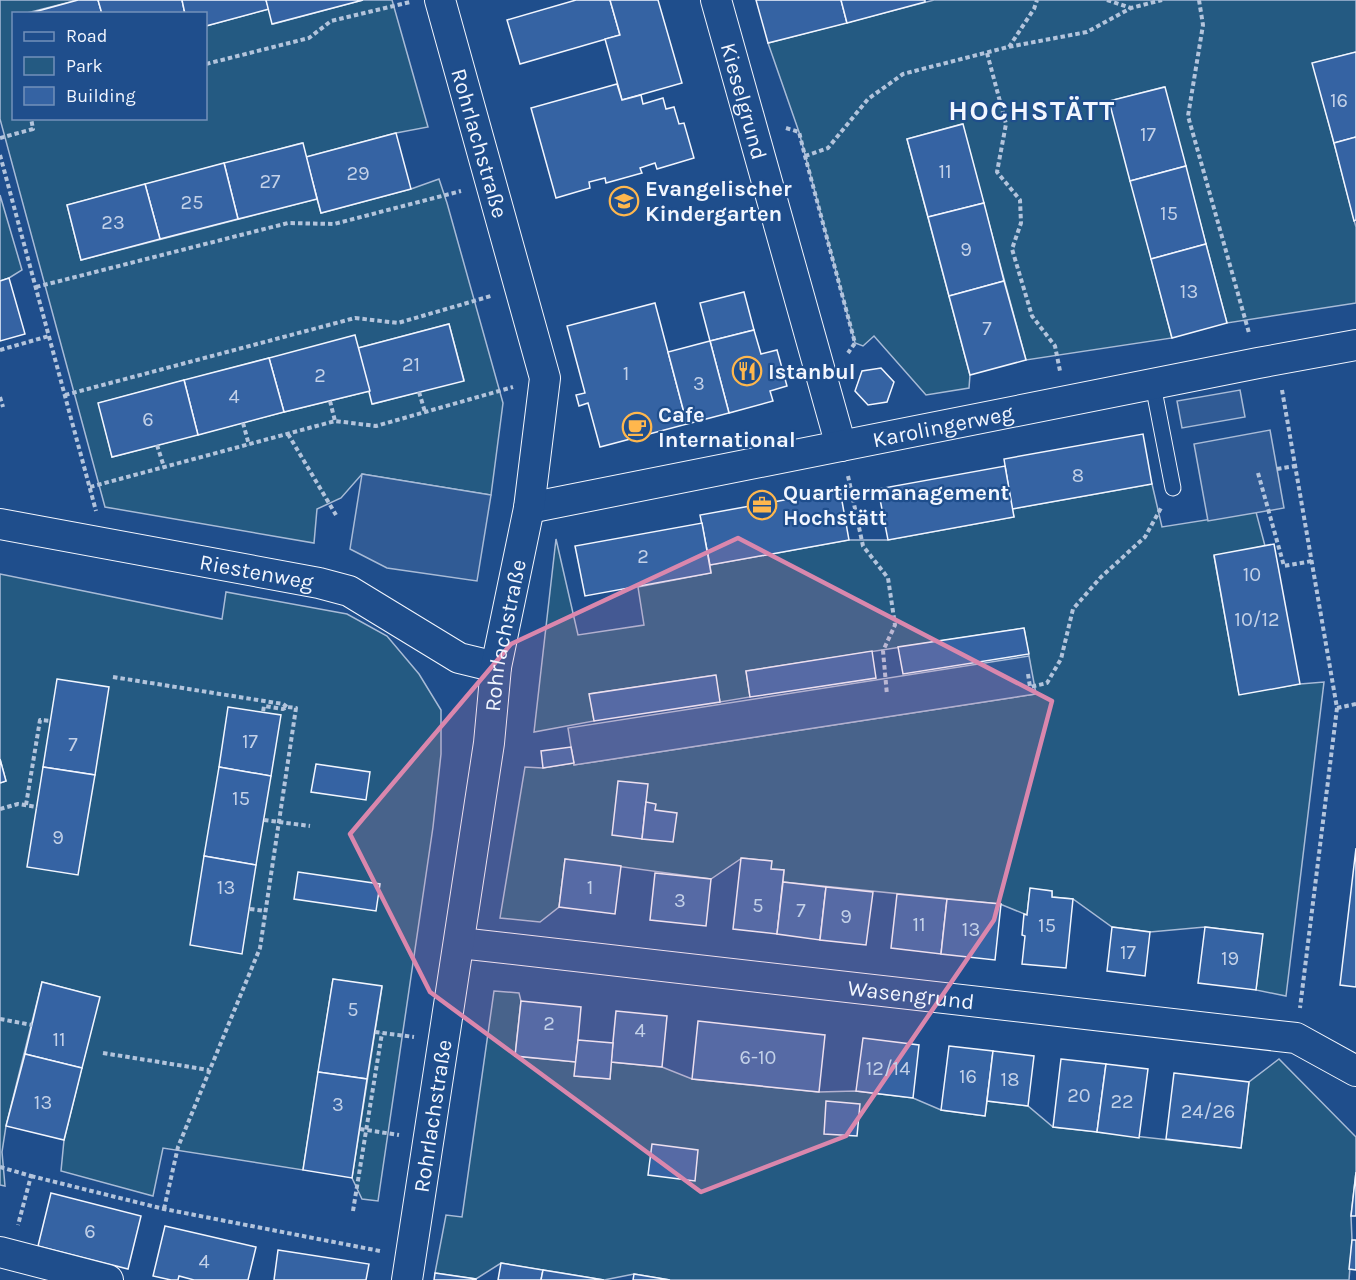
<svg xmlns="http://www.w3.org/2000/svg" width="1356" height="1280" font-family="Karla,sans-serif">
<rect width="100%" height="100%" fill="#1f4e8c"/>
<!-- green -->
<g fill="#245a82" stroke="#a8bbd7" stroke-width="1.5" fill-rule="evenodd">
<path d="M0 0H78L27 13 14 14V118H206V26L269 9 273 24 363 0H392L428 127 396 133 306 157 302 143 67 205 81 260 317 199 321 213 411 189 439 179 447 203 503 403 491 495 362 474 341 498 317 509 314 543 105 507 0 119ZM449 324 464 380 373 404 370 391 284 412 112 457 99 403 269 358 358 348Z"/>
<path d="M934 0H1356V52L1313 63 1356 227V303L1227 323 1164 87 1110 101 1172 338 1026 360 962 124 907 139 970 375 969 388 926 395 874 336 863 346 855 343 799 132 768 43Z"/>
<path d="M0 195 22 270 9 278 0 281Z"/>
<path d="M1152 484 1162 527 1256 512 1265 546 1214 556 1239 694 1300 684 1324 682 1286 996 1256 990 1262 934 1205 927 1150 932 1112 927 1073 899 1052 897V891L1030 889 1027 915 1000 904 783 882 784 870 771 869V861L742 858 711 879 565 859 559 907 540 922 500 918 525 767 543 768 574 763V765L1035 694 1024 628 746 671 750 697 720 702 715 675 590 694 594 721 534 732 556 539 578 635 644 625 638 587 711 573 710 565 849 540H888L1014 517 1012 509Z"/>
<path d="M0 574 222 619 226 592 347 614 387 636 419 674 441 710V754L433 827 378 1201 362 1199 352 1178 382 987 333 979 303 1170 163 1148 153 1196 61 1171 64 1140 99 997 42 982 6 1126 2 1152 5 1186 0 1185V783L6 781 0 759Z"/>
<path d="M494 991 519 993 521 1001 515 1056 576 1062 575 1076 610 1079 611 1062 662 1067 692 1079 818 1092 856 1091 913 1098 941 1110 985 1116 987 1101 1028 1106 1053 1127 1241 1148 1249 1082 1279 1059 1356 1137V1172L1351 1216 1352 1240 1349 1280H670L634 1274 604 1280 501 1263 476 1279 435 1273 446 1215 462 1217Z"/>
</g>
<!-- parking -->
<g fill="#305b95" stroke="#a8bbd7" stroke-width="1.5">
<path d="M1240 390 1245 417 1182 428 1177 401Z"/>
<path d="M1270 430 1284 508 1208 521 1194 444Z"/>
<path d="M362 474 491 495 477 581 387 568 350 549Z"/>
<path d="M1029 656 1036 694 574 765 568 728Z"/>
</g>
<!-- building -->
<g fill="#3563a3" stroke="#f2f6ff" stroke-width="1.5">
<path d="M78 0H98L102 14H27Z"/>
<path d="M98 0H182L185 14H102Z"/>
<path d="M182 0H266L269 9 206 26V14H185Z"/>
<path d="M266 0H363L272 24Z"/>
<path d="M576 0H610L620 35 520 64 507 20Z"/>
<path d="M610 0H658L682 83 622 100 605 39 620 35Z"/>
<path d="M756 0H841L847 23 768 43Z"/>
<path d="M841 0H925V2L847 23Z"/>
<path d="M1356 52V137L1334 143 1312 63Z"/>
<path d="M617 84 622 100 641 95 643 104 663 98 666 109 674 107 679 124 684 123 694 158 657 169 655 163 640 168 642 173 606 183 605 178 589 182 590 188 556 198 531 108Z"/>
<path d="M1165 87 1186 166 1130 181 1109 101Z"/>
<path d="M963 124 984 203 928 217 907 139Z"/>
<path d="M396 133 411 189 321 213 306 157Z"/>
<path d="M1356 137V220L1354 221 1334 143Z"/>
<path d="M303 143 317 199 238 219 224 163Z"/>
<path d="M224 163 238 219 160 239 145 184Z"/>
<path d="M1186 166 1206 244 1151 259 1130 181Z"/>
<path d="M145 184 160 239 81 260 67 205Z"/>
<path d="M984 203 1004 281 949 296 928 217Z"/>
<path d="M1206 244 1227 323 1172 338 1151 259Z"/>
<path d="M9 278 25 334 0 341V281Z"/>
<path d="M1004 281 1026 360 970 375 949 296Z"/>
<path d="M744 292 754 330 710 341 700 303Z"/>
<path d="M655 303 687 424 600 447 588 403 579 406 576 395 585 393 567 326Z"/>
<path d="M449 324 464 381 372 404 358 348Z"/>
<path d="M754 330 761 354 777 350 787 386 770 391 773 401 729 413 710 341Z"/>
<path d="M355 335 370 391 284 412 269 358Z"/>
<path d="M710 341 729 413 687 424 668 352Z"/>
<path d="M269 358 284 412 198 435 184 380Z"/>
<path d="M881 368 894 382 887 402 868 405 855 391 862 371Z"/>
<path d="M184 380 198 435 112 457 98 403Z"/>
<path d="M1143 434 1152 484 1012 509 1004 459Z"/>
<path d="M1005 466 1014 517 888 540 878 489Z"/>
<path d="M840 490 849 540 710 565 700 515Z"/>
<path d="M702 523 711 573 585 596 575 546Z"/>
<path d="M1274 544 1300 684 1239 695 1214 555Z"/>
<path d="M1024 628 1029 654 903 674 898 647Z"/>
<path d="M872 651 876 678 750 697 746 671Z"/>
<path d="M716 675 720 702 594 721 589 694Z"/>
<path d="M57 679 109 687 95 775 43 767Z"/>
<path d="M228 707 281 715 271 776 219 767Z"/>
<path d="M571 747 574 763 543 768 541 751Z"/>
<path d="M0 759 6 781 0 783Z"/>
<path d="M316 764 370 772 366 800 311 792Z"/>
<path d="M43 767 95 775 78 875 27 867Z"/>
<path d="M219 767 271 776 256 865 204 856Z"/>
<path d="M618 781 648 784 642 839 612 835Z"/>
<path d="M646 802 656 804 655 810 677 813 673 842 642 839Z"/>
<path d="M1356 848V987L1340 985Z"/>
<path d="M204 856 256 865 242 954 190 945Z"/>
<path d="M741 858 772 861 771 869 784 870 777 934 733 929Z"/>
<path d="M565 859 621 866 615 914 559 907Z"/>
<path d="M298 872 380 884 376 911 294 899Z"/>
<path d="M655 873 711 879 706 926 650 920Z"/>
<path d="M783 882 826 887 820 940 777 934Z"/>
<path d="M826 887 873 892 866 945 820 940Z"/>
<path d="M1030 888 1052 891V897L1073 899 1066 968 1022 964 1025 936 1022 935 1024 914 1027 915Z"/>
<path d="M897 894 947 899 941 954 891 948Z"/>
<path d="M947 899 1001 904 995 960 941 954Z"/>
<path d="M1112 927 1150 932 1145 976 1107 971Z"/>
<path d="M1205 927 1263 934 1256 990 1198 983Z"/>
<path d="M333 979 382 986 367 1079 318 1072Z"/>
<path d="M42 982 100 997 82 1068 25 1054Z"/>
<path d="M521 1001 581 1007 576 1062 515 1056Z"/>
<path d="M616 1011 667 1016 662 1067 611 1062Z"/>
<path d="M698 1021 825 1035 819 1092 692 1079Z"/>
<path d="M863 1038 919 1045 913 1098 856 1091Z"/>
<path d="M578 1040 613 1043 610 1079 574 1076Z"/>
<path d="M949 1046 993 1051 985 1116 941 1110Z"/>
<path d="M993 1051 1034 1056 1028 1106 987 1101Z"/>
<path d="M25 1054 82 1068 64 1140 6 1126Z"/>
<path d="M1061 1059 1106 1064 1097 1132 1053 1127Z"/>
<path d="M1106 1064 1148 1069 1139 1138 1097 1132Z"/>
<path d="M318 1072 367 1079 352 1178 303 1170Z"/>
<path d="M1174 1073 1249 1082 1241 1148 1166 1139Z"/>
<path d="M826 1101 860 1104 857 1136 824 1134Z"/>
<path d="M652 1144 698 1150 695 1181 648 1175Z"/>
<path d="M1356 1172V1216H1351Z"/>
<path d="M51 1193 141 1216 128 1269 38 1246Z"/>
<path d="M165 1226 256 1247 248 1280H194L179 1276 178 1280H171L153 1276Z"/>
<path d="M1352 1240H1356V1270L1349 1269Z"/>
<path d="M278 1250 369 1264 366 1280H274Z"/>
<path d="M501 1263 543 1270 541 1280H498Z"/>
<path d="M543 1270 604 1280H541Z"/>
<path d="M435 1273 476 1279V1280H434Z"/>
<path d="M634 1274 670 1280H633Z"/>
</g>
<g fill="none" stroke-linecap="round" stroke-linejoin="round">
<!-- service casing -->
<g stroke="#f2f6ff" stroke-width="17">
<path id="service" d="M1153 385 1173 488"/>
</g>
<!-- minor casing -->
<g stroke="#f2f6ff" stroke-width="32">
<g id="minor">
<path id="s1" d="M716 0 841 446"/>
<path id="s2" d="M529 508 1258 363 1356 345"/>
<path id="s3" d="M0 524 319 583 349 591 459 658 496 667"/>
<path id="s4" d="M460 943 1296 1038 1356 1071"/>
<path d="M0 1252 108 1280"/>
<path id="s5" d="M407 1280 489 743 496 667 529 508 545 378 440 0"/>
</g>
</g>
<!-- path -->
<g stroke="#b3c4dc" stroke-width="4" stroke-dasharray="4.5 3" stroke-linecap="butt">
<path d="M1107 0 1131 8"/>
<path d="M1199 0 1203 25 1188 116 1249 333"/>
<path d="M1009 47 1034 9 1037 0"/>
<path d="M987 53 1006 124 997 172 1020 200 1021 223 1012 249 1032 316 1055 346 1060 371"/>
<path d="M206 64 309 38 331 21 410 2"/>
<path d="M786 128 799 132 805 156 855 343 848 353"/>
<path d="M0 138 33 129 31 118"/>
<path d="M0 155 96 511"/>
<path d="M805 156 828 148 868 99 903 74 1008 47 1087 32 1131 8 1162 0"/>
<path d="M36 287 288 223 334 224 461 191"/>
<path d="M0 350 49 336"/>
<path d="M1282 390 1337 708 1300 1008"/>
<path d="M419 392 425 412"/>
<path d="M65 395 355 318 398 323 491 296"/>
<path d="M0 397 3 407"/>
<path d="M330 401 335 421"/>
<path d="M243 423 249 445"/>
<path d="M288 434 336 515"/>
<path d="M157 445 164 467"/>
<path d="M1277 469 1295 466"/>
<path d="M1258 473 1284 566 1312 561"/>
<path d="M848 476 863 546 888 578 895 625 883 651 887 695"/>
<path d="M90 487 335 421 376 426 513 387"/>
<path d="M1028 674 1030 687 1047 683 1061 659 1073 609 1101 577 1145 537 1161 508"/>
<path d="M113 677 283 704 287 707"/>
<path d="M1337 708 1356 704"/>
<path d="M26 805 40 720 51 721"/>
<path d="M0 809 18 804 37 807"/>
<path d="M264 820 310 826"/>
<path d="M250 909 265 911"/>
<path d="M0 1019 32 1025"/>
<path d="M375 1032 414 1037"/>
<path d="M103 1053 209 1070"/>
<path d="M360 1129 399 1135"/>
<path d="M0 1167 31 1176 18 1225"/>
<path d="M31 1176 164 1209 380 1251"/>
<path d="M164 1209 178 1147 260 948 296 708 287 707 283 709 264 706 263 712"/>
<path d="M353 1211 382 1033"/>
</g>
<!-- service -->
<use href="#service" stroke="#1f4e8c" stroke-width="15"/>
<!-- minor -->
<use href="#minor" stroke="#1f4e8c" stroke-width="30"/>
</g>
<!-- marked area -->
<path fill="#da87ad" fill-opacity="0.2" stroke="#da87ad" stroke-width="4.5" stroke-linejoin="round" d="M738 538 1052 701 994 920 846 1136 701 1192 430 992 350 834 511 644Z"/>
<!-- icons -->
<defs>
<g id="school-ring" transform="scale(1.5)"><circle r="9.5" fill="#1f4e8c" stroke="#ffb74d" stroke-width="1.5"/><path d="M0-5L7-2L0 1L-7-2ZM-4 1L0 2.5L4 1V4Q0 6-4 4Z" fill="#ffb74d"/></g>
<g id="restaurant-ring" transform="scale(1.5)"><circle r="9.5" fill="#1f4e8c" stroke="#ffb74d" stroke-width="1.5"/><path d="M-5-6h1v4h1v-4h1v4h1v-4h1v5L-1.5 .5V6h-2V.5L-5-1ZM5-6V6H3V1.5H1.5Q1.5-4 5-6Z" fill="#ffb74d"/></g>
<g id="cafe-ring" transform="scale(1.5)"><circle r="9.5" fill="#1f4e8c" stroke="#ffb74d" stroke-width="1.5"/><path d="M-5.5-4.5H6V0H3Q3 3.5 0 3.5H-2.5Q-5.5 3.5-5.5 0ZM3-3.2v2h1.7v-2ZM-6 4.5H4V6H-6Z" fill="#ffb74d"/></g>
<g id="office-ring" transform="scale(1.5)"><circle r="9.5" fill="#1f4e8c" stroke="#ffb74d" stroke-width="1.5"/><path d="M-6-3h4V-5.5h4V-3h4V5H-6ZM-1-4.5V-3h2v-1.5ZM-6 0V1H6V0Z" fill="#ffb74d"/></g>
</defs>
<g fill-rule="evenodd">
<use href="#school-ring" x="624" y="201"/>
<use href="#restaurant-ring" x="747" y="371"/>
<use href="#cafe-ring" x="637" y="427"/>
<use href="#office-ring" x="762" y="505"/>
</g>
<g text-anchor="middle" stroke-width="4.5" stroke-linejoin="round" paint-order="stroke">
<!-- number labels -->
<g font-size="20" fill="#c3d1e8">
<text x="1339" y="107">16</text>
<text x="1148" y="141">17</text>
<text x="945" y="178">11</text>
<text x="358" y="180">29</text>
<text x="270" y="188">27</text>
<text x="192" y="209">25</text>
<text x="1169" y="220">15</text>
<text x="113" y="229">23</text>
<text x="966" y="256">9</text>
<text x="1189" y="298">13</text>
<text x="987" y="335">7</text>
<text x="411" y="371">21</text>
<text x="626" y="380">1</text>
<text x="320" y="382">2</text>
<text x="699" y="390">3</text>
<text x="234" y="403">4</text>
<text x="148" y="426">6</text>
<text x="1078" y="482">8</text>
<text x="643" y="563">2</text>
<text x="1252" y="581">10</text>
<text x="1257" y="626">10/12</text>
<text x="250" y="748">17</text>
<text x="73" y="751">7</text>
<text x="241" y="805">15</text>
<text x="58" y="844">9</text>
<text x="226" y="894">13</text>
<text x="590" y="894">1</text>
<text x="680" y="907">3</text>
<text x="758" y="912">5</text>
<text x="801" y="917">7</text>
<text x="846" y="923">9</text>
<text x="919" y="931">11</text>
<text x="1047" y="932">15</text>
<text x="971" y="936">13</text>
<text x="1128" y="959">17</text>
<text x="1230" y="965">19</text>
<text x="353" y="1016">5</text>
<text x="549" y="1030">2</text>
<text x="640" y="1037">4</text>
<text x="59" y="1046">11</text>
<text x="758" y="1064">6-10</text>
<text x="888" y="1075">12/14</text>
<text x="968" y="1083">16</text>
<text x="1010" y="1086">18</text>
<text x="1079" y="1102">20</text>
<text x="1122" y="1108">22</text>
<text x="43" y="1109">13</text>
<text x="338" y="1111">3</text>
<text x="1208" y="1118">24/26</text>
<text x="90" y="1238">6</text>
<text x="204" y="1268">4</text>
</g>
<!-- street labels -->
<g font-size="22" fill="#f2f6ff" stroke="#1f4e8c">
<text dy="8" stroke="none"><textPath href="#s1" startOffset="105">Kieselgrund</textPath></text>
<text transform="translate(480 143) rotate(74)" y="8">Rohrlachstraße</text>
<text dy="8" stroke="none"><textPath href="#s2" startOffset="422">Karolingerweg</textPath></text>
<text dy="8" stroke="none"><textPath href="#s3" startOffset="261">Riestenweg</textPath></text>
<text dy="8" stroke="none"><textPath href="#s5" startOffset="652">Rohrlachstraße</textPath></text>
<text dy="8" stroke="none"><textPath href="#s4" startOffset="454">Wasengrund</textPath></text>
<text dy="8" stroke="none"><textPath href="#s5" startOffset="166">Rohrlachstraße</textPath></text>
</g>
<!-- poi labels -->
<g font-size="22" font-weight="bold" fill="#f2f6ff" stroke="#1f4e8c" text-anchor="start">
<text x="645" y="196">Evangelischer<tspan x="645" dy="25">Kindergarten</tspan></text>
<text x="768" y="379">Istanbul</text>
<text x="658" y="422">Cafe<tspan x="658" dy="25">International</tspan></text>
<text x="783" y="500">Quartiermanagement<tspan x="783" dy="25">Hochstätt</tspan></text>
</g>
<!-- district labels -->
<g font-size="28" font-weight="bold" letter-spacing="1.5" fill="#f2f6ff" stroke="#1f4e8c">
<text x="1032" y="120">HOCHSTÄTT</text>
</g>
</g>
<!-- legend -->
<rect x="12" y="12" width="195" height="108" fill="#1f4e8c" stroke="#7391ba" stroke-width="1.5"/>
<rect x="24" y="32" width="30" height="9" fill="#1f4e8c" stroke="#7391ba" stroke-width="1.5"/>
<text x="66" y="42" font-size="18" fill="#f2f6ff">Road</text>
<rect x="24" y="57" width="30" height="18" fill="#245a82" stroke="#7391ba" stroke-width="1.5"/>
<text x="66" y="72" font-size="18" fill="#f2f6ff">Park</text>
<rect x="24" y="87" width="30" height="18" fill="#3563a3" stroke="#7391ba" stroke-width="1.5"/>
<text x="66" y="102" font-size="18" fill="#f2f6ff">Building</text>
</svg>
